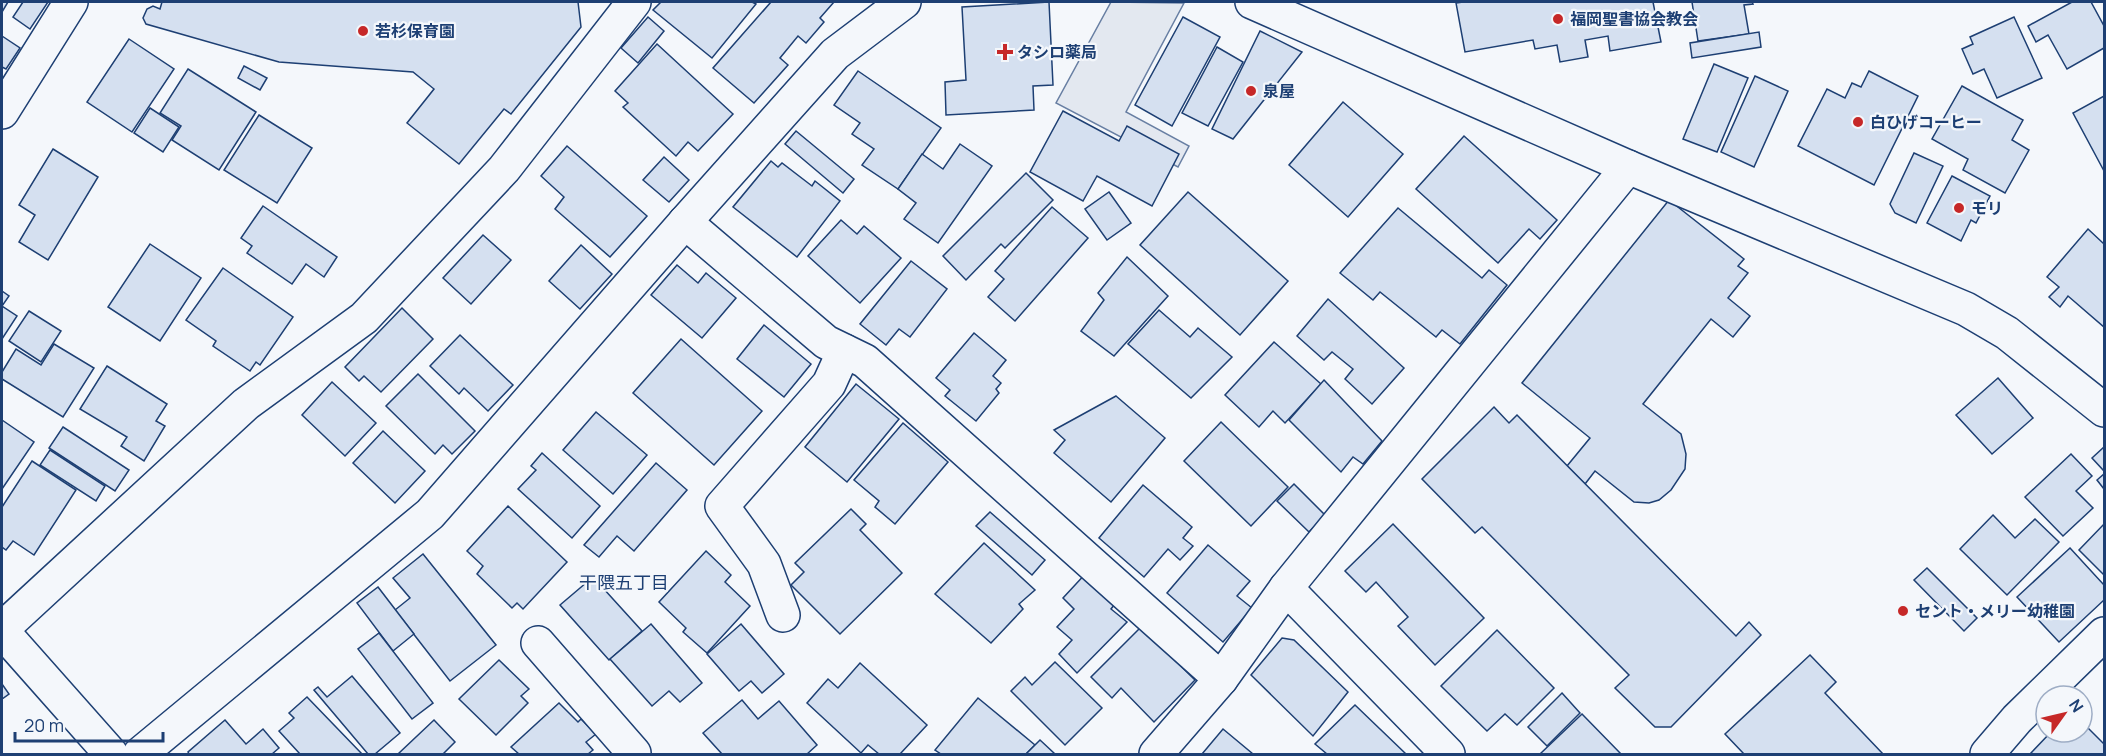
<svg xmlns="http://www.w3.org/2000/svg" width="2106" height="756" font-family="Manrope,'Noto Sans JP',sans-serif">
<rect width="100%" height="100%" fill="#f4f7fb"/>
<!-- parking -->
<path fill="#e3e8f0" stroke="#687fa3" stroke-width="1.5" d="M1111 2 1184 3 1126 112 1189 146 1178 167 1056 103Z"/>
<!-- building -->
<g fill="#d5e0f0" stroke="#1d3f73" stroke-width="1.5">
<path d="M2 2H8L2 12Z"/>
<path d="M23 2H48L30 29 13 17Z"/>
<path d="M162 2H578L581 27 511 114 504 109 459 164 407 123 434 89 413 72 279 62 146 24 143 18 147 9 153 6 160 9Z"/>
<path d="M661 2H752L756 4 712 58 653 10Z"/>
<path d="M771 2H834L820 18 824 22 806 43 798 36 780 58 788 65 754 103 713 68Z"/>
<path d="M1049 2 1053 85 1033 86 1034 110 946 115 945 82 966 80 962 7Z"/>
<path d="M1463 2H1653L1661 42 1610 51 1608 36 1585 40 1588 57 1560 62 1557 45 1535 49 1533 40 1465 52 1456 3Z"/>
<path d="M1692 2H1752L1753 4 1744 5 1749 34 1698 41Z"/>
<path d="M2072 2H2091L2104 26V48L2067 69 2048 35 2036 42 2028 26Z"/>
<path d="M648 17 664 31 638 63 621 48Z"/>
<path d="M1183 17 1220 37 1172 126 1135 105Z"/>
<path d="M2014 17 2042 78 1997 98 1984 69 1973 74 1962 49 1973 44 1970 37Z"/>
<path d="M1260 31 1302 52 1233 139 1212 129Z"/>
<path d="M1759 32 1761 47 1692 58 1690 43Z"/>
<path d="M2 36 20 48 6 69 2 67Z"/>
<path d="M129 39 174 69 132 132 87 102Z"/>
<path d="M657 44 733 114 698 151 688 142 676 156 623 107 628 103 615 91Z"/>
<path d="M1217 47 1243 62 1208 126 1182 113Z"/>
<path d="M1714 64 1748 78 1717 152 1683 139Z"/>
<path d="M244 66 267 78 260 90 238 78Z"/>
<path d="M188 69 256 112 219 170 172 140 181 126 160 113Z"/>
<path d="M858 71 941 128 898 189 862 165 874 149 852 134 860 123 834 105Z"/>
<path d="M1869 71 1918 96 1874 185 1798 146 1827 89 1845 98 1852 83 1861 87Z"/>
<path d="M1755 76 1788 91 1754 167 1721 152Z"/>
<path d="M1962 86 2023 120 2012 140 2029 150 2005 193 1963 170 1968 159 1932 139Z"/>
<path d="M2104 96V171L2073 113Z"/>
<path d="M1343 102 1403 154 1348 217 1289 165Z"/>
<path d="M150 108 179 127 163 152 134 133Z"/>
<path d="M1063 111 1119 141 1127 126 1179 154 1152 206 1097 176 1083 201 1030 172Z"/>
<path d="M259 115 312 148 277 203 224 170Z"/>
<path d="M796 131 854 179 843 193 785 144Z"/>
<path d="M1464 136 1557 220 1540 239 1529 229 1498 263 1416 189Z"/>
<path d="M960 144 992 166 938 243 904 219 916 203 898 189 922 154 943 169Z"/>
<path d="M567 146 647 216 610 257 555 209 564 197 541 176Z"/>
<path d="M53 149 98 177 48 260 19 242 35 215 19 205Z"/>
<path d="M1914 153 1943 166 1916 223 1895 213 1890 204Z"/>
<path d="M664 157 689 180 669 202 643 180Z"/>
<path d="M771 161 778 167 782 163 812 186 815 181 840 201 797 257 733 207Z"/>
<path d="M1026 173 1053 200 1005 248 1001 244 966 280 943 256Z"/>
<path d="M1952 176 1990 196 1976 223 1971 220 1961 241 1927 223Z"/>
<path d="M1109 192 1131 223 1107 240 1085 209Z"/>
<path d="M1188 192 1288 281 1240 335 1140 245Z"/>
<path d="M1669 200 1744 259 1738 266 1748 273 1728 298 1750 316 1733 337 1711 319 1643 404 1681 434 1686 454 1685 469 1671 490 1659 500 1649 503 1634 502 1595 471 1585 484 1567 466 1590 438 1522 383Z"/>
<path d="M263 206 337 257 324 277 306 264 292 284 247 253 252 246 241 238Z"/>
<path d="M1052 207 1088 238 1015 321 988 297 1004 279 995 271Z"/>
<path d="M1398 208 1482 278 1489 270 1507 285 1460 344 1442 330 1436 337 1380 292 1373 300 1340 273Z"/>
<path d="M841 220 857 234 864 226 901 258 860 303 808 256Z"/>
<path d="M2088 229 2104 244V327L2068 296 2060 307 2049 297 2059 287 2047 277Z"/>
<path d="M483 235 511 260 471 304 443 278Z"/>
<path d="M150 244 201 278 160 341 108 307Z"/>
<path d="M581 245 612 274 580 309 549 281Z"/>
<path d="M1127 257 1168 296 1114 356 1081 331 1104 300 1098 293Z"/>
<path d="M911 261 947 289 910 337 899 329 886 345 860 324Z"/>
<path d="M677 265 698 283 706 273 736 298 702 338 651 295Z"/>
<path d="M223 268 293 317 260 365 256 362 250 371 213 346 216 341 186 320Z"/>
<path d="M2 291 9 296 2 306 17 316 2 339Z"/>
<path d="M1328 299 1404 368 1372 404 1345 379 1353 369 1332 352 1324 360 1297 336Z"/>
<path d="M402 308 433 339 381 392 364 376 359 381 345 367Z"/>
<path d="M1159 310 1190 337 1198 328 1232 357 1191 398 1128 344Z"/>
<path d="M29 311 61 331 41 362 9 341Z"/>
<path d="M764 325 811 364 784 397 737 359Z"/>
<path d="M974 333 1006 360 993 376 1001 383 996 389 999 393 976 421 945 396 950 390 936 378Z"/>
<path d="M460 335 513 385 488 411 464 388 459 394 430 366Z"/>
<path d="M681 339 762 411 714 465 633 393Z"/>
<path d="M1274 342 1321 384 1285 423 1273 411 1259 427 1225 395Z"/>
<path d="M54 344 94 368 63 417 2 379V372L16 349 41 365Z"/>
<path d="M107 366 167 404 156 421 165 426 144 461 121 446 127 437 80 409Z"/>
<path d="M418 374 475 431 452 454 443 445 435 454 386 406Z"/>
<path d="M1998 378 2033 418 1992 454 1956 415Z"/>
<path d="M1324 380 1382 441 1363 464 1353 457 1341 472 1289 420Z"/>
<path d="M332 382 376 423 345 456 302 415Z"/>
<path d="M856 384 899 419 847 482 805 447Z"/>
<path d="M1116 396 1165 438 1111 502 1054 453 1065 440 1054 430Z"/>
<path d="M1494 407 1509 423 1517 415 1736 636 1749 622 1761 635 1671 727H1655L1615 688 1629 675 1482 527 1475 533 1422 479Z"/>
<path d="M596 412 647 455 613 494 563 450Z"/>
<path d="M2 420 34 442 2 489Z"/>
<path d="M1221 422 1288 487 1251 526 1184 461Z"/>
<path d="M903 423 948 462 895 524 875 507 879 501 854 480Z"/>
<path d="M63 427 129 470 115 491 49 448Z"/>
<path d="M383 431 425 471 395 503 353 463Z"/>
<path d="M2104 447V471L2092 458Z"/>
<path d="M50 450 105 486 96 501 40 465Z"/>
<path d="M542 453 600 506 572 538 518 489 536 470 531 466Z"/>
<path d="M2071 454 2092 476 2076 491 2093 508 2063 536 2025 497Z"/>
<path d="M32 461 76 490 34 555 13 541 6 550 2 547V507Z"/>
<path d="M656 463 687 490 634 551 617 536 599 557 584 545Z"/>
<path d="M2104 474V489L2097 480Z"/>
<path d="M1294 484 1325 515 1309 532 1277 501Z"/>
<path d="M1143 485 1192 527 1183 538 1193 546 1180 560 1168 549 1144 577 1099 538Z"/>
<path d="M508 506 567 562 523 609 517 603 512 608 477 574 483 566 467 551Z"/>
<path d="M851 509 866 524 860 530 902 573 840 634 791 585 804 572 795 563Z"/>
<path d="M990 512 1045 560 1032 575 976 526Z"/>
<path d="M1993 515 2015 538 2035 519 2059 542 2007 595 1960 549Z"/>
<path d="M1393 524 1484 618 1435 665 1398 626 1408 617 1376 582 1366 592 1345 571Z"/>
<path d="M2104 524V575L2079 550Z"/>
<path d="M984 543 1035 590 1019 604 1023 609 991 643 935 594Z"/>
<path d="M1208 545 1250 581 1237 596 1252 608 1223 642 1167 593Z"/>
<path d="M2070 548 2104 585V600L2059 642 2017 597Z"/>
<path d="M706 551 731 575 725 582 750 606 707 653 683 632 686 628 659 602Z"/>
<path d="M423 554 496 645 450 681 395 610 410 598 393 578Z"/>
<path d="M1927 568 1977 618 1964 631 1914 580Z"/>
<path d="M1088 571 1119 599 1111 609 1127 622 1077 673 1059 654 1072 640 1057 627 1074 609 1063 598Z"/>
<path d="M593 577 642 631 609 660 560 605Z"/>
<path d="M378 587 414 634 393 651 357 603Z"/>
<path d="M651 624 702 683 680 702 669 691 652 706 610 659Z"/>
<path d="M741 624 784 674 762 693 751 681 739 691 707 654Z"/>
<path d="M1141 627 1195 680 1154 722 1121 688 1112 698 1091 677Z"/>
<path d="M1497 630 1554 688 1517 725 1505 714 1487 731 1441 686Z"/>
<path d="M379 633 433 703 412 719 358 649Z"/>
<path d="M1282 638 1294 640 1348 692 1313 736 1251 675Z"/>
<path d="M1810 655 1836 682 1825 693 1883 754H1744L1725 734Z"/>
<path d="M499 660 529 689 521 696 528 703 496 735 459 699Z"/>
<path d="M1055 662 1102 708 1065 745 1011 691 1025 677 1032 685Z"/>
<path d="M860 663 927 725 900 754H879L868 745 861 753 807 703 828 679 838 688Z"/>
<path d="M352 676 400 733 375 754H368L314 690 318 687 327 697Z"/>
<path d="M2 684 9 694 2 699Z"/>
<path d="M1562 693 1580 713 1547 746 1528 727Z"/>
<path d="M307 697 362 754H300L279 731 294 718 289 713Z"/>
<path d="M978 698 1035 745 1026 754H941L935 750Z"/>
<path d="M742 700 758 719 779 701 817 745 807 754H722L703 733Z"/>
<path d="M559 703 578 722 581 719 596 734 586 742 593 750 588 754H519L511 747Z"/>
<path d="M1355 705 1406 754H1327L1315 744Z"/>
<path d="M1582 714 1621 754H1540Z"/>
<path d="M225 720 246 744 263 729 279 748 272 754H189L188 752Z"/>
<path d="M434 720 455 742 443 754H398Z"/>
<path d="M2082 722 2104 744V754H2030L2051 732H2082Z"/>
<path d="M1223 729 1253 754H1202Z"/>
<path d="M1040 740 1055 754H1026Z"/>
</g>
<g fill="none" stroke-linecap="round" stroke-linejoin="round">
<!-- street casing -->
<g stroke="#1d3f73" stroke-width="36">
<g id="street">
<path d="M1252 2 1628 167 1966 309 2007 333 2104 410"/>
<path d="M2 112 71 2"/>
<path d="M685 222 826 342 865 361 1221 679"/>
<path d="M1286 588 1448 754"/>
<path d="M783 615 764 564 722 506 829 384 844 351"/>
<path d="M2 629 246 404 364 318 504 169 634 2"/>
<path d="M2 631 111 754"/>
<path d="M538 643 634 753 632 754"/>
<path d="M140 754 430 514 685 222 835 54 904 2"/>
<path d="M1156 754 1221 679 1286 588 1628 167"/>
<path d="M1987 754 2017 719 2104 634"/>
</g>
</g>
<!-- street -->
<use href="#street" stroke="#f4f7fb" stroke-width="33"/>
</g>
<!-- markers -->
<g fill="#c62828" stroke="#f4f7fb" stroke-width="2">
<circle cx="1558" cy="19" r="6"/>
<circle cx="363" cy="31" r="6"/>
<path d="M1002 43h6v6h6v6h-6v6h-6v-6h-6v-6h6z"/>
<circle cx="1251" cy="91" r="6"/>
<circle cx="1858" cy="122" r="6"/>
<circle cx="1959" cy="208" r="6"/>
<circle cx="1903" cy="611" r="6"/>
</g>
<g text-anchor="middle" stroke-width="4.5" stroke-linejoin="round" paint-order="stroke">
<!-- poi labels -->
<g font-size="16" font-weight="bold" fill="#1d3f73" stroke="#f4f7fb" text-anchor="start">
<text x="1570" y="25">福岡聖書協会教会</text>
<text x="375" y="37">若杉保育園</text>
<text x="1017" y="58">タシロ薬局</text>
<text x="1263" y="97">泉屋</text>
<text x="1870" y="128">白ひげコーヒー</text>
<text x="1971" y="214">モリ</text>
<text x="1915" y="617">セント・メリー幼稚園</text>
</g>
<!-- neighbourhood labels -->
<g font-size="18" fill="#1d3f73" stroke="#f4f7fb">
<text x="624" y="589">干隈五丁目</text>
</g>
</g>
<!-- border -->
<rect width="2106" height="756" fill="none" stroke="#1d3f73" stroke-width="6"/>
<!-- north arrow -->
<g transform="translate(2064 714) rotate(56)"><circle r="28" fill="#f4f7fb" stroke="#9eadc5" stroke-width="1.5"/>
<path d="M0-4.5L10 22L0 15L-10 22Z" fill="#c62828"/>
<text y="-9" font-size="16" font-weight="bold" text-anchor="middle" fill="#1d3f73">N</text>
</g>
<!-- scale -->
<path d="M15 732v9h148v-9" fill="none" stroke="#1d3f73" stroke-width="3"/>
<text x="24" y="732" font-size="18" fill="#1d3f73" stroke="#f4f7fb" stroke-width="4.5" paint-order="stroke">20 m</text>
</svg>
